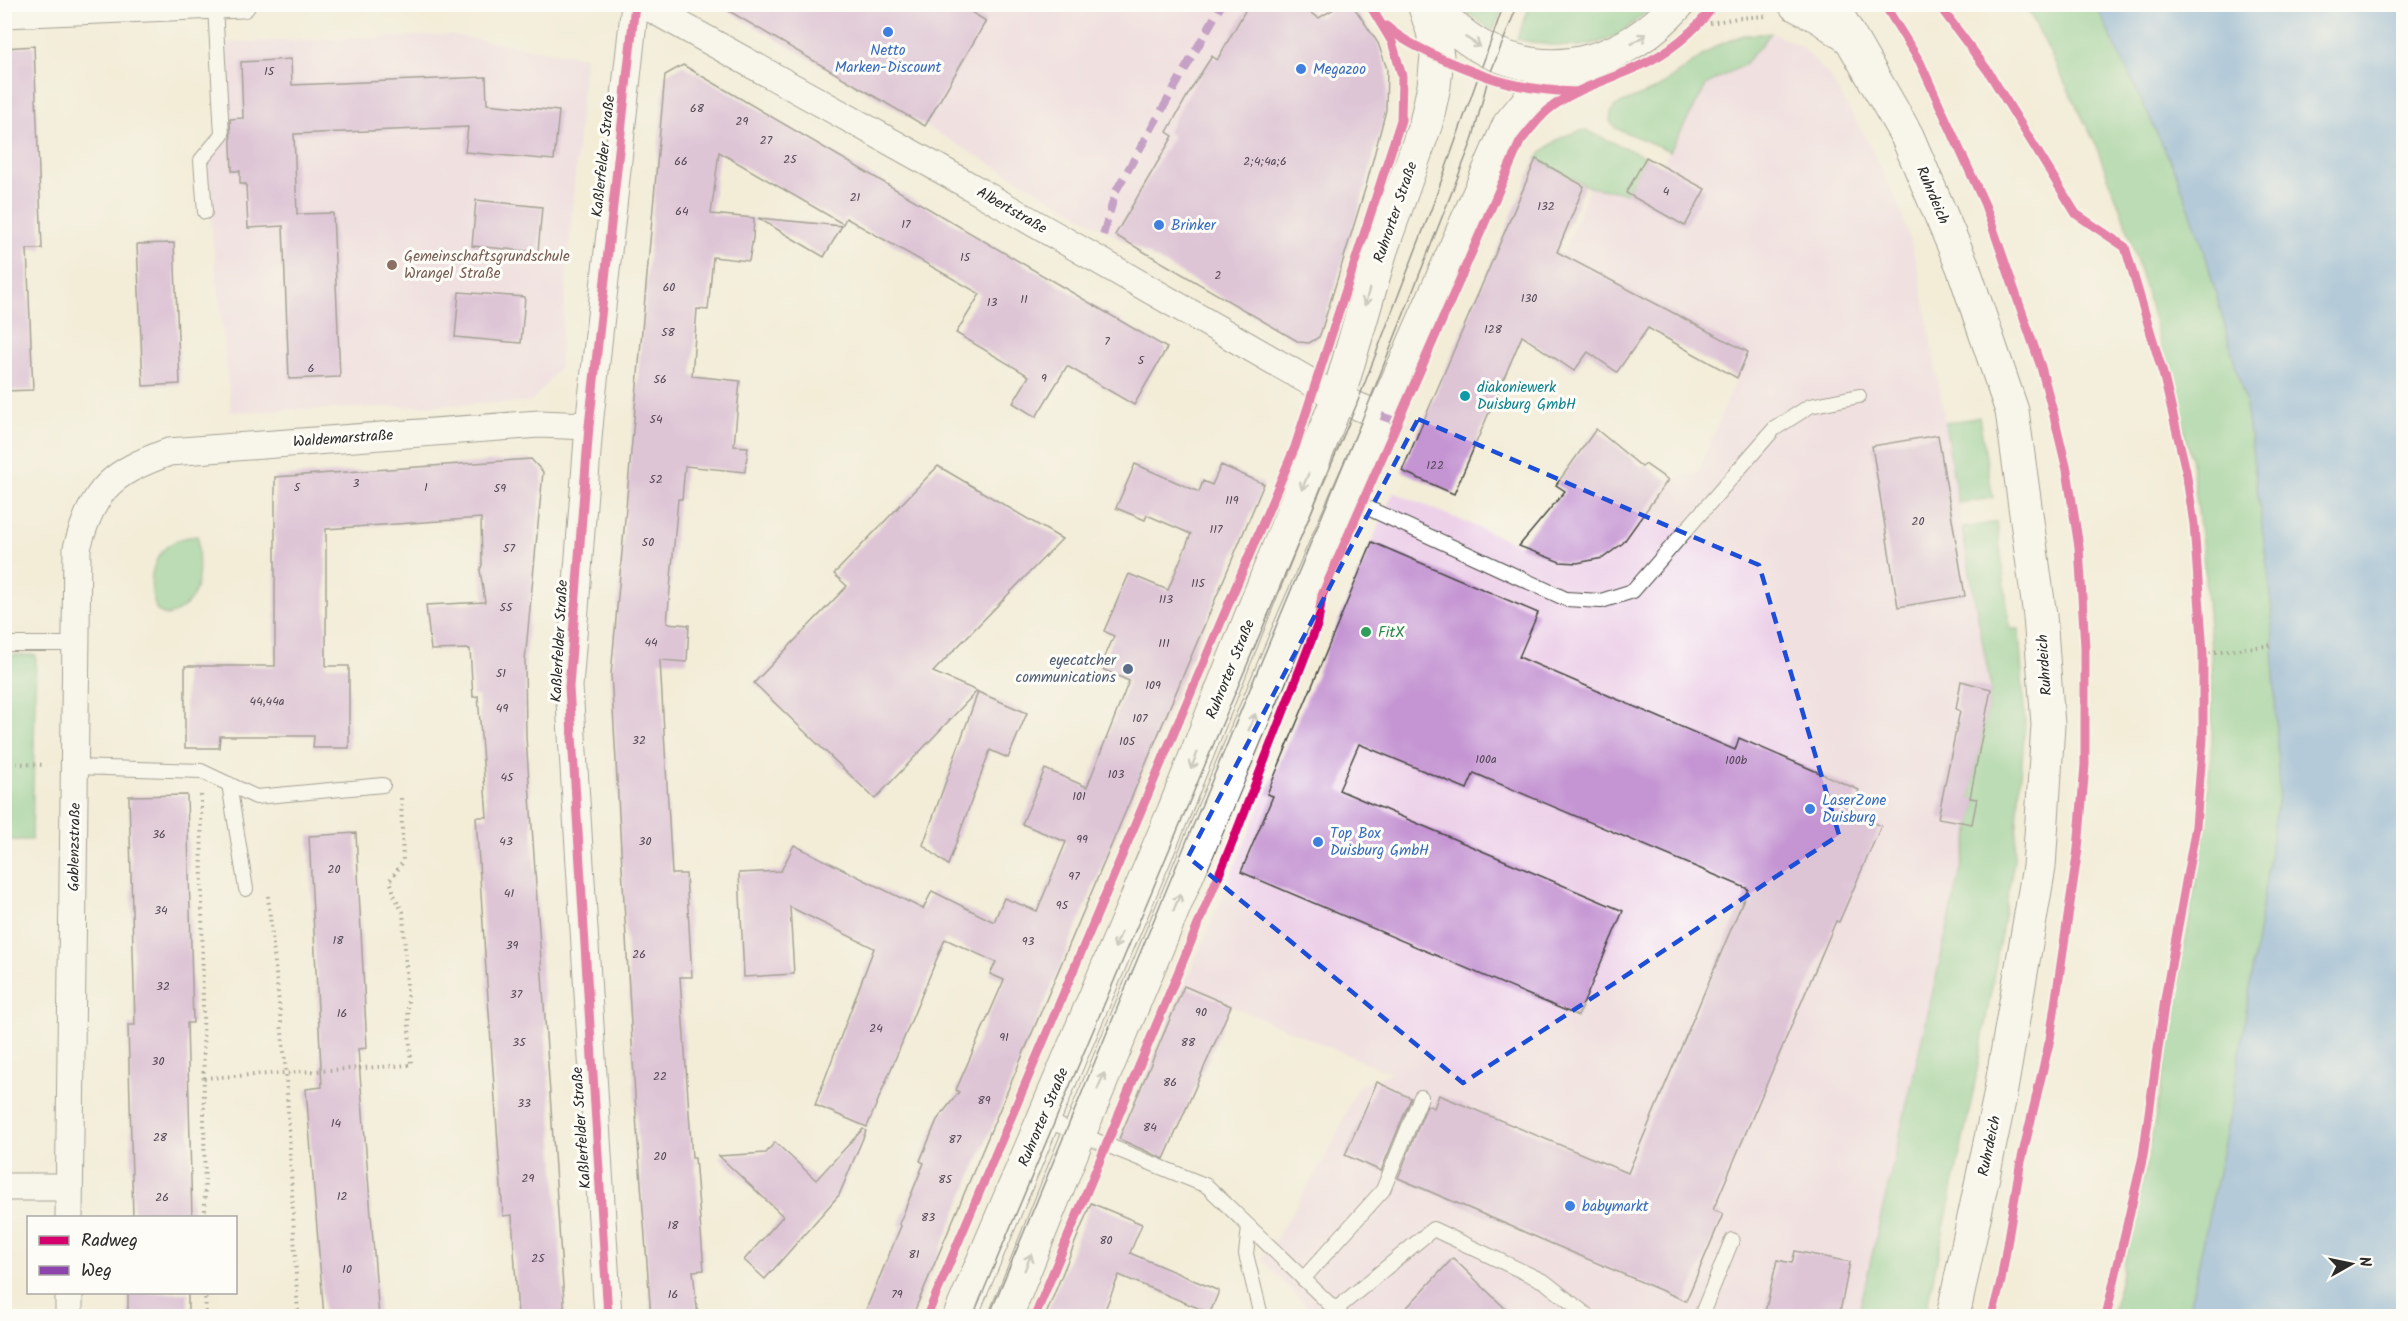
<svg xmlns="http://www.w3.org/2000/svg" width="2408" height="1321" font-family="Kalam,sans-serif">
<rect width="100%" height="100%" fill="#fdfcf7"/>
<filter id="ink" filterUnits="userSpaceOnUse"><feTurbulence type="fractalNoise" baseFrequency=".0167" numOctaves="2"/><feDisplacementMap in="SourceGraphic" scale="12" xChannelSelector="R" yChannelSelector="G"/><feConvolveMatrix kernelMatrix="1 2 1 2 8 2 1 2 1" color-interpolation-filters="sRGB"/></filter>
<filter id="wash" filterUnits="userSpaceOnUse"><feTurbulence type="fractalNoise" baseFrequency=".008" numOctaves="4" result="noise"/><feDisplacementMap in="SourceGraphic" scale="24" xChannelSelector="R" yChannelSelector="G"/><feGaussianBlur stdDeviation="1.35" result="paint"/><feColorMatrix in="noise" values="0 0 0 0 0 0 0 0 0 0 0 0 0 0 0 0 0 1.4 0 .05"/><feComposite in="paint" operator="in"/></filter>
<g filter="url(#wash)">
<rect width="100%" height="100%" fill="#f3edd8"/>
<!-- built -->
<g fill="#edd1e9">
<path d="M717 5H1352L1378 43 1387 69 1389 94 1366 186 1319 337 1309 343 1299 342Z"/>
<path d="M1771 33 1801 46 1829 76 1866 138 1899 204 1919 272 1991 689 1971 798 1977 799 1972 824 1858 1316H1316L1261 1259 1273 1244 1332 1145 1357 1087 1391 1073 1184 986 1393 492 1560 562 1577 563 1603 558 1613 552 1623 543 1668 480 1698 471 1748 352 1563 255 1589 187 1626 193 1646 157 1662 165 1707 84 1744 65Z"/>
<path d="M450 35 585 57 559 368 531 402 231 412 205 162 227 135 223 43Z"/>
</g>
<!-- green -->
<g fill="#79c888" stroke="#527a5a" stroke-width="1.5">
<path d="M1457 5H1504L1493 31Z"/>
<path d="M1530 5H1656C1644 14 1632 25 1619 34 1588 52 1550 47 1517 39Z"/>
<path d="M2026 5H2096L2177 175 2203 246 2246 404 2271 595 2279 791 2233 1100 2188 1316H2112L2149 1154 2205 828 2212 740 2211 651 2202 542 2191 457 2146 291 2125 221 2094 141Z"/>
<path d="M1771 33 1744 65 1707 84 1670 151 1615 128 1610 121 1611 113 1615 106 1656 89 1716 46 1743 35Z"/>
<path d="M1585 130 1646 157 1626 193 1589 187 1536 159C1550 144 1564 133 1585 130Z"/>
<path d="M1979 417 1993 498 1958 503 1945 423Z"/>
<path d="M1997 522 2010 629H2019L2025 725 2014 861 1973 1093 1925 1316H1858L1977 800 1970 798 1991 689 1962 528Z"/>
<path d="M198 536C198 571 206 603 167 616L157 611C143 575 155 538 198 536Z"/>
<path d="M5 655H36L32 840H5Z"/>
</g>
<!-- water -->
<path fill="#68a0d7" stroke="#4a6681" stroke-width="1.5" d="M2096 5H2403V1316H2188L2233 1100 2279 791 2271 595 2246 404 2203 246 2177 175Z"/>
<g id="blocks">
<!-- building -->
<g fill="#c595d3">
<path d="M717 4H958L986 21 925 126Z"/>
<path d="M1249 4H1295L1319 18 1342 4H1352L1378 43 1387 69 1386 110 1366 186 1321 332 1319 337 1309 343 1299 342 1115 235 1173 136 1167 132 1194 84 1212 56 1217 60Z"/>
<path d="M34 46 42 249H27L33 390 4 391V48Z"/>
<path d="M291 59 292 85 486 77 487 104 559 111 554 160 465 152 468 127 294 134 297 214 333 213 340 377 289 379 283 226 248 228 246 184H240V171H232L230 119 243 118 241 62Z"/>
<path d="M683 65 1167 348 1134 405 1067 366 1036 417 1013 403 1029 376 956 333 980 294 846 218 843 224 719 152 711 214 754 218 753 238 749 261 713 257 708 310 697 309 692 376 740 381 734 446 748 447 745 472 685 466 682 499H678L667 623 689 625 687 662 660 660 672 874H686L692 977H680L692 1158H695L704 1270 693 1271 698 1317H651L637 1130 611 674 665 75Z"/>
<path d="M1646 157 1705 189 1685 226 1626 193Z"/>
<path d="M1536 159 1584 186 1557 252 1748 352 1737 378 1648 328 1617 372 1588 352 1574 371 1522 336 1454 494 1402 471Z"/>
<path d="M476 200 542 207 538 252 472 246Z"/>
<path d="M758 218 842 226 824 257Z"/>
<path d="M174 243 180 384 143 386 137 244Z"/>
<path d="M459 292 525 297 521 343 455 337Z"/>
<path d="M1596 429 1642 467 1645 464 1668 480 1623 543 1603 558 1577 563 1560 562 1519 546 1565 491 1556 485Z"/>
<path d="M1938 435 1965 596 1898 607 1872 446Z"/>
<path d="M531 459 543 472 525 661 526 737 565 1317H518L512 1215 503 1216 485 955 476 817H487L478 696 473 697 470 649 431 650 426 605 485 602 480 570 482 565 481 518 326 529V666H349V748H313L314 736H220L219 748H185V666H275V477Z"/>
<path d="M1135 464 1199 492 1203 481 1212 485 1221 465 1264 484 912 1317H863L901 1226 899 1224 924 1163 920 1161 937 1120 959 1092 956 1090 1004 980 990 974 996 962 945 939 867 1127 815 1105 874 948 790 907 794 974 744 977 739 873 781 871 794 845 923 909 932 891 994 922 1004 898 1037 911 1066 842 1022 824 1045 769 1087 787 1129 681 1100 668 1114 636 1104 631 1129 574 1168 590 1191 534 1147 515 1145 520 1116 508Z"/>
<path d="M938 466 1062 539 933 672 977 691 875 799 754 683 847 586 834 574Z"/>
<path d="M1372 542 1538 613 1519 657 1735 750 1739 738 1859 790 1850 812 1881 826 1839 922 1836 921 1713 1210 1723 1214 1686 1301 1398 1178 1427 1105 1434 1108 1439 1095 1628 1173 1748 889 1474 773 1467 789 1359 744 1339 790 1623 911 1578 1016 1241 872 1273 796 1267 794Z"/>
<path d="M1961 681 1991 689 1970 798 1977 799 1972 824 1938 818 1960 711 1956 709Z"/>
<path d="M978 692 1027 713 1008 758 990 750 948 865 923 845Z"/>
<path d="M187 795 193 1023H187L192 1218H133L128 1025H135L129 796Z"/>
<path d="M356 833 367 1048 358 1049 379 1317H324L306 1089 322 1087 309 836Z"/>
<path d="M1184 986 1231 1006 1164 1159 1119 1139Z"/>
<path d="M1377 1082 1411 1098 1381 1171 1345 1155Z"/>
<path d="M863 1129 866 1131 839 1195 765 1279 744 1260 783 1216 719 1156 766 1153 775 1142 816 1180Z"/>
<path d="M1091 1203 1142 1224 1130 1253 1219 1291 1210 1313 1119 1275 1102 1317H1045Z"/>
<path d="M1795 1251 1850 1262 1839 1317H1764L1777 1260 1792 1263Z"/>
<path d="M1453 1258 1514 1317H1398Z"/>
<rect x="128" y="1293" width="60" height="24"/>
</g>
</g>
</g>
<g filter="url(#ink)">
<use href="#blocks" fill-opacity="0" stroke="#494845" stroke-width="1.5"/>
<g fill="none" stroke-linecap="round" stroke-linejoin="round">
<!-- service casing -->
<g stroke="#494845" stroke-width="16">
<g id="service">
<path d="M205 212 201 160 222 135 215 6"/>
<path d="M1346 498 1566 599 1601 601 1633 591 1774 429 1810 406 1859 396"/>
<path d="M4 644H76"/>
<path d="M75 767 201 771 256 797 383 785"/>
<path d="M229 784 246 889"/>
<path d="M1043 1119 1207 1186 1342 1316"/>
<path d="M1249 1227 1246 1254 1261 1316"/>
<path d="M1303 1279 1383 1190 1421 1097"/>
<path d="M1335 1310 1433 1229 1545 1282 1588 1316"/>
<path d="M1701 1316 1732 1240"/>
</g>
</g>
<!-- minor casing -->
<g stroke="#494845" stroke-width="29">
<g id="minor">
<path d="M643 4 947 173 1338 398 1381 416"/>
<path d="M4 14 242 4"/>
<path d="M4 1187H69"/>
<path d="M69 1218 77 548C94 488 111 473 169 452L539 424 589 426"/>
<path d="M69 1316V1292"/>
<path d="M608 1316 569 687 589 426 635 4"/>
</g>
</g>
<!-- secondary casing -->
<g stroke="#494845" stroke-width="35">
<g id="secondary">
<path d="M1795 4 1820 17 1847 36"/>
<path d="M1831 4 1907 136 1963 267 2012 411 2040 616 2048 725 2039 867 1999 1101 1953 1316"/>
<path d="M960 1316 1174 811 1338 398 1381 250 1426 123 1434 86 1437 56 1433 31 1424 4"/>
<path d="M1006 1316 1079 1134 1294 619 1509 125 1537 91 1591 62"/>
</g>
</g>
<!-- primary casing -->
<g stroke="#494845" stroke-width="35">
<path id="primary" d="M1428 4C1447 21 1464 39 1487 50 1558 84 1627 60 1678 4"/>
</g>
<!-- path -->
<g stroke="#494845" stroke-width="4" stroke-dasharray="1.5 4.5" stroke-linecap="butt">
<path d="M1704 24 1738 18 1768 16"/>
<path d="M2203 653 2274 645"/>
<path d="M4 763 46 765"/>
<path d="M201 795 205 1218"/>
<path d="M268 896 286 1071 298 1316"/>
<path d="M204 1078 411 1065 403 912 395 897 390 880 403 862 401 797"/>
<path d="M205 1292 206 1316"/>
</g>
<!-- service -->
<use href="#service" stroke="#fff" stroke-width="14"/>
<!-- minor -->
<use href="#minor" stroke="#fff" stroke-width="27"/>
<!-- secondary -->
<use href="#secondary" stroke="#fff" stroke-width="33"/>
<!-- primary -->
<use href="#primary" stroke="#fff" stroke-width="33"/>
<!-- tram -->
<g stroke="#2b2b2b" stroke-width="1.5">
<path d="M973 1316 1356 406 1432 207 1504 4"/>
<path d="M989 1316 1366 410 1472 141 1488 79 1518 4"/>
</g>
<!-- quiet -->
<g stroke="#8e44ad" stroke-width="8" stroke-dasharray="15 8" stroke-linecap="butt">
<path d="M1103 235 1116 191 1222 4"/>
<path d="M1381 416 1399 422"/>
</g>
<!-- cycleway casing -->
<g stroke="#fdfcf7" stroke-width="13">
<g id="cycleway">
<path d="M1884 4 1920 62 1985 205 2041 367 2053 412 2067 470 2079 547 2085 647V765L2078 849 2050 1039 2020 1166 2001 1281 1992 1316"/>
<path d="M1938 4 1988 71 2076 214 2125 247 2164 377 2186 471 2194 524 2203 653V739L2196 826 2165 999 2143 1156 2106 1316"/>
<path d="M1386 26C1402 40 1419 48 1438 57 1490 80 1520 90 1577 92"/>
<path d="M608 1316 569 687 589 426 635 4"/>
<path d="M927 1316 1295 447 1401 120 1402 76 1392 42 1369 4"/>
<path d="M1035 1316 1235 836 1318 623 1322 595 1520 142C1528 132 1537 120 1547 111 1572 89 1607 81 1637 67 1669 53 1694 33 1715 4"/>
</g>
</g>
<!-- cycleway -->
<use href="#cycleway" stroke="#d6006c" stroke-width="9"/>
</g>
<!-- one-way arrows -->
<defs><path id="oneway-shaft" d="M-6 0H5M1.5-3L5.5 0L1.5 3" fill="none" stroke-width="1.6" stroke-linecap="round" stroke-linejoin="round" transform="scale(1.5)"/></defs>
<g stroke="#a0a0a0">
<use href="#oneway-shaft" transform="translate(1639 39) rotate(-33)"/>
<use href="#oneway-shaft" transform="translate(1473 42) rotate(32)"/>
<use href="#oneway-shaft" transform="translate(1367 297) rotate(106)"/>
<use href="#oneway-shaft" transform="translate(1305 482) rotate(112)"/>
<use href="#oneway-shaft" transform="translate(1252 722) rotate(-68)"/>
<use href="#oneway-shaft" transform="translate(1194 761) rotate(112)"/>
<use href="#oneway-shaft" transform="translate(1177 902) rotate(-67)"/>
<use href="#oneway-shaft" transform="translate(1118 940) rotate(113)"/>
<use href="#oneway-shaft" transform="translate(1101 1081) rotate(-67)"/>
<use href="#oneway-shaft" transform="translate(1028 1262) rotate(-68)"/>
</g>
</g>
<!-- marked area -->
<path d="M0 0H2408V1321H0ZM1418 419 1759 565 1839 835 1463 1083 1188 857Z" fill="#f3edd8" fill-opacity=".55" fill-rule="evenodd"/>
<path fill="none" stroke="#1d4ed8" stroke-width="4.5" stroke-dasharray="12 8" stroke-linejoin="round" d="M1418 419 1759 565 1839 835 1463 1083 1188 857Z"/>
<!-- markers -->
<g fill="#3f7fe0" stroke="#fdfcf7" stroke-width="2">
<circle cx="888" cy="32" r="6"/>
<circle cx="1301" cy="69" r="6"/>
<circle cx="1159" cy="225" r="6"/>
<circle cx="1810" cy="809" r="6"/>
<circle cx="1318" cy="842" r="6"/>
<circle cx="1570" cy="1206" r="6"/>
</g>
<circle fill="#8d6e63" stroke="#fdfcf7" stroke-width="2" cx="392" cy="265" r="6"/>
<circle fill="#0f9aa8" stroke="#fdfcf7" stroke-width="2" cx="1465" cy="396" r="6"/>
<circle fill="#2e9e5b" stroke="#fdfcf7" stroke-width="2" cx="1366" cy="632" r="6"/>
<circle fill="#5c6f8a" stroke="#fdfcf7" stroke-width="2" cx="1128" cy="669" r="6"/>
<g text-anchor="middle" stroke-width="6" stroke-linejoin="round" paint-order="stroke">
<!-- number labels -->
<g font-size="12" fill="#524655">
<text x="269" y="75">15</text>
<text x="697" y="112">68</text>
<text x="742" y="125">29</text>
<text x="766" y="144">27</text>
<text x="790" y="163">25</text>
<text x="681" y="165">66</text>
<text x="1265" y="165">2;4;4a;6</text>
<text x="1666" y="195">4</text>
<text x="855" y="201">21</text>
<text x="1546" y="210">132</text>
<text x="682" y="215">64</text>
<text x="906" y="228">17</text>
<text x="965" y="261">15</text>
<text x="1218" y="279">2</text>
<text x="669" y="291">60</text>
<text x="1529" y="302">130</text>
<text x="1024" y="303">11</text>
<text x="992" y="306">13</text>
<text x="1493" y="333">128</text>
<text x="668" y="336">58</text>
<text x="1107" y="345">7</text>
<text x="1141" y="364">5</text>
<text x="311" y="372">6</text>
<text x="1044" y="382">9</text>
<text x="660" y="383">56</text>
<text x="656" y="423">54</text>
<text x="1435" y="469">122</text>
<text x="656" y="483">52</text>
<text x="356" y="487">3</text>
<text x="297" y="491">5</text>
<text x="426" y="491">1</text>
<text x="500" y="492">59</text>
<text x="1232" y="504">119</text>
<text x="1918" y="525">20</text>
<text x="1216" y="533">117</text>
<text x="648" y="546">50</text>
<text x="509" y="552">57</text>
<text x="1198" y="587">115</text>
<text x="1166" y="603">113</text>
<text x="506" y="611">55</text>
<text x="651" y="646">44</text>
<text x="1164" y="647">111</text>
<text x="501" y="677">51</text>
<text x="1153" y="689">109</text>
<text x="267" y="705">44,44a</text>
<text x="502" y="712">49</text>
<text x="1140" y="722">107</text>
<text x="639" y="744">32</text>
<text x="1127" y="745">105</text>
<text x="1486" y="763">100a</text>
<text x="1736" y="764">100b</text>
<text x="1116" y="778">103</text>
<text x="507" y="781">45</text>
<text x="1079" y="800">101</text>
<text x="159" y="838">36</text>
<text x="1082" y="843">99</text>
<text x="506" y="845">43</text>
<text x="645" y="845">30</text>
<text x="334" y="873">20</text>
<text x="1074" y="880">97</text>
<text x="509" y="897">41</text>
<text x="1062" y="909">95</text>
<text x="161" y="914">34</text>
<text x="338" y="944">18</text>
<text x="1028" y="945">93</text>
<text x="512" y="949">39</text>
<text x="639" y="958">26</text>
<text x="163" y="990">32</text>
<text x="516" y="998">37</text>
<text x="1201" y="1016">90</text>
<text x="342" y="1017">16</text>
<text x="876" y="1032">24</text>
<text x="1004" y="1041">91</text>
<text x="519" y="1046">35</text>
<text x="1188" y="1046">88</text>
<text x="158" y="1065">30</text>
<text x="660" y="1080">22</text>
<text x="1170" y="1086">86</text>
<text x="984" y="1104">89</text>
<text x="524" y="1107">33</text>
<text x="336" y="1127">14</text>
<text x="1150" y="1131">84</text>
<text x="160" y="1141">28</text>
<text x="955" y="1143">87</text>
<text x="660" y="1160">20</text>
<text x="528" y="1182">29</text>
<text x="945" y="1183">85</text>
<text x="342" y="1200">12</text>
<text x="162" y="1201">26</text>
<text x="928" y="1221">83</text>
<text x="673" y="1229">18</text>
<text x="1106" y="1244">80</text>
<text x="914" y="1258">81</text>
<text x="538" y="1262">25</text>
<text x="347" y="1273">10</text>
<text x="673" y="1298">16</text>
<text x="897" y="1298">79</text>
</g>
<!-- shop labels -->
<g font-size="15" fill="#366cbe" stroke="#fdfcf7" text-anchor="start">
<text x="888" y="55" text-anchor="middle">Netto<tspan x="888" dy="17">Marken-Discount</tspan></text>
<text x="1313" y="74">Megazoo</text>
<text x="1171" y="230">Brinker</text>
<text x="1822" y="805">LaserZone<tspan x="1822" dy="17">Duisburg</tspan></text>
<text x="1330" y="838">Top Box<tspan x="1330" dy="17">Duisburg GmbH</tspan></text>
<text x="1582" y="1211">babymarkt</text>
</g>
<!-- street labels -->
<g font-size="15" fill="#2b2b2b" stroke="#fdfcf7">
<text transform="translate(603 156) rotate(-84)" y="5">Kaßlerfelder Straße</text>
<text transform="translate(1933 195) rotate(67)" y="5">Ruhrdeich</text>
<text transform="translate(1012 210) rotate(30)" y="5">Albertstraße</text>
<text transform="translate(1395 212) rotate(-71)" y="5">Ruhrorter Straße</text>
<text transform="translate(343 438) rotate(-4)" y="5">Waldemarstraße</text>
<text transform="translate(559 641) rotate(-87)" y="5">Kaßlerfelder Straße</text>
<text transform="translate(2044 665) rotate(-94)" y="5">Ruhrdeich</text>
<text transform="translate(1230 669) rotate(-68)" y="5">Ruhrorter Straße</text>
<text transform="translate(74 847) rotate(-89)" y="5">Gablenzstraße</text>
<text transform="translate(1043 1117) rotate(-67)" y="5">Ruhrorter Straße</text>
<text transform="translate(581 1128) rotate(-94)" y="5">Kaßlerfelder Straße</text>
<text transform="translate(1989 1146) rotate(-78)" y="5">Ruhrdeich</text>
</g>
<!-- education labels -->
<g font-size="15" fill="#785e54" stroke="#fdfcf7" text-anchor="start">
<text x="404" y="261">Gemeinschaftsgrundschule<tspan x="404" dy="17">Wrangel Straße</tspan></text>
</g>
<!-- culture labels -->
<g font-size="15" fill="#0d838f" stroke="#fdfcf7" text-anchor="start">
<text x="1477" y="392">diakoniewerk<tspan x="1477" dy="17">Duisburg GmbH</tspan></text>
</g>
<!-- leisure labels -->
<g font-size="15" fill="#27864d" stroke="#fdfcf7" text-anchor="start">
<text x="1378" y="637">FitX</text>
</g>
<!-- service labels -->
<g font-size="15" fill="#4e5e75" stroke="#fdfcf7" text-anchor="end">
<text x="1116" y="665">eyecatcher<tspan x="1116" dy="17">communications</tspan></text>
</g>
</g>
<!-- margin -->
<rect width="2408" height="1321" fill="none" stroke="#fdfcf7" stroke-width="24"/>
<!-- legend -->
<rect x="27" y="1216" width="210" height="78" fill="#fdfcf7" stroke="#a9a8a5" stroke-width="1.5"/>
<rect x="39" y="1236" width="30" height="9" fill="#d6006c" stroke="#a9a8a5" stroke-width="1.5"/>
<text x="81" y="1246" font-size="18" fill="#2b2b2b">Radweg</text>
<rect x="39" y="1266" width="30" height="9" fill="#8e44ad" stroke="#a9a8a5" stroke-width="1.5"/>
<text x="81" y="1276" font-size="18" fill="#2b2b2b">Weg</text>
<!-- north arrow -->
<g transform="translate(2351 1264) rotate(81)" stroke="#fdfcf7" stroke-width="4.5" paint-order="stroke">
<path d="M0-4.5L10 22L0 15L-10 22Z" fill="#2b2b2b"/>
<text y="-9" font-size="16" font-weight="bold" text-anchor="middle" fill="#2b2b2b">N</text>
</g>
</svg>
